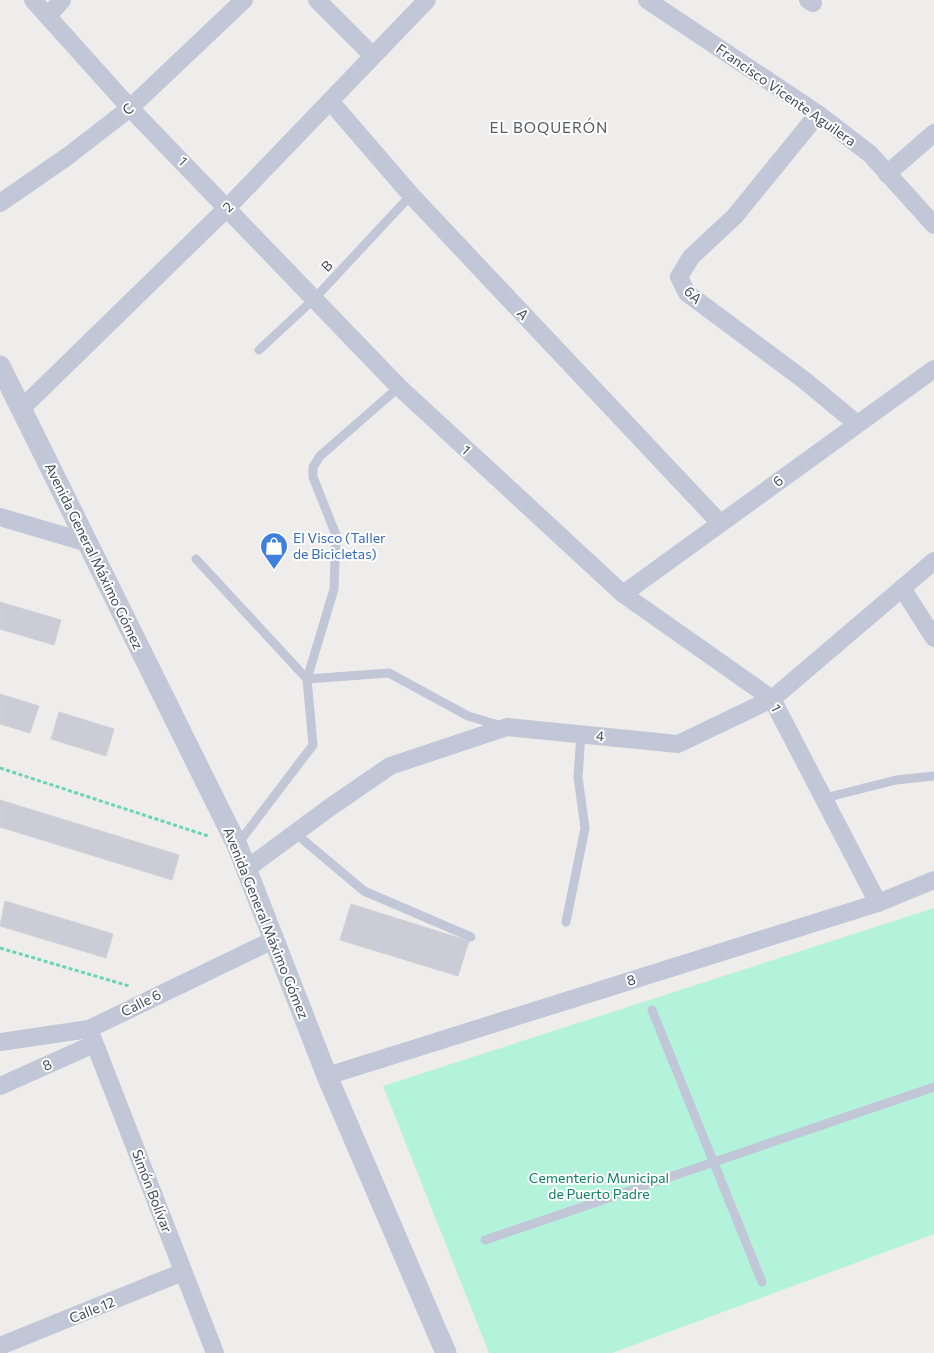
<svg xmlns="http://www.w3.org/2000/svg" width="934" height="1353" font-family="Commissioner,sans-serif">
<rect width="100%" height="100%" fill="#efedec"/>
<!-- green -->
<path fill="#b4f3db" d="M934 908V1234L612 1353H489L383 1086Z"/>
<!-- building -->
<g fill="#cbccd5" stroke="#cfd0d9">
<path d="M0 602 61 620 54 645 0 629Z"/>
<path d="M0 694 39 706 30 733 0 724Z"/>
<path d="M59 712 114 729 106 756 51 739Z"/>
<path d="M0 800 179 855 172 880 0 827Z"/>
<path d="M5 901 113 934 106 958 0 926Z"/>
<path d="M351 904 469 941 458 976 340 940Z"/>
</g>
<g fill="none" stroke-linecap="round" stroke-linejoin="round">
<!-- path -->
<g stroke="#69d4b7" stroke-width="3" stroke-dasharray="4 2.5" stroke-linecap="butt">
<path d="M0 768 208 836"/>
<path d="M0 948 129 986"/>
</g>
<!-- service -->
<g stroke="#c1c7d6" stroke-width="9">
<path d="M259 350 315 298 411 195"/>
<path d="M196 559 307 679"/>
<path d="M307 679 389 673 468 716 502 726"/>
<path d="M825 798 896 780 934 776"/>
<path d="M295 833 364 891 471 937"/>
<path d="M237 845 313 745 307 679 334 589 336 535 313 477V467L320 456 399 387"/>
<path d="M566 922 585 828 578 777 581 734"/>
<path d="M652 1010 762 1282"/>
<path d="M485 1240 934 1087"/>
</g>
<!-- minor -->
<g stroke="#c1c7d6" stroke-width="18">
<path d="M33 0 130 108 399 387 623 594 772 699 878 903"/>
<path d="M317 0 373 56"/>
<path d="M647 0 818 114 870 154 934 225"/>
<path d="M808 0 813 3"/>
<path d="M48 16 62 0"/>
<path d="M330 101 411 195 720 523"/>
<path d="M818 114 735 216 691 257 679 277 687 293 804 380 856 423"/>
<path d="M887 174 934 133"/>
<path d="M0 203 68 156 130 108 244 0"/>
<path d="M22 408 228 207 427 0"/>
<path d="M0 517 85 542"/>
<path d="M902 588 934 638"/>
<path d="M623 594 934 369"/>
<path d="M245 870 329 808 390 766 507 727 678 744 772 699 934 561"/>
<path d="M89 1029 215 1353"/>
<path d="M0 1042 89 1029 275 939"/>
<path d="M327 1076 878 903 934 880"/>
<path d="M0 1086 94 1044"/>
<path d="M0 1346 183 1272"/>
</g>
<!-- tertiary -->
<path stroke="#c1c7d6" stroke-width="21" d="M0 366 237 845 327 1076 446 1353"/>
</g>
<!-- icons -->
<defs>
<g id="shop-pin" transform="scale(1.4375)"><path d="M0 17L-7.5 6A9.5 9.5 0 1 1 7.5 6Z" fill="#3f7fe0" stroke="#fff"/><path d="M-5-2.5h2.3a2.7 3.5 0 0 1 5.4 0H5L5.5 6h-11ZM-1.5-2.5h3a1.5 2.3 0 0 0-3 0Z" fill="#fff"/></g>
</defs>
<g fill-rule="evenodd">
<use href="#shop-pin" x="274" y="546"/>
</g>
<g text-anchor="middle" stroke-width="4" stroke-linejoin="round" paint-order="stroke">
<!-- street labels -->
<g font-size="14" fill="#434a5b" stroke="#fff">
<text transform="translate(786 95) rotate(35)" y="5">Francisco Vicente Aguilera</text>
<text transform="translate(128 109) rotate(-40)" y="5">C</text>
<text transform="translate(183 161) rotate(45)" y="5">1</text>
<text transform="translate(228 207) rotate(-45)" y="5">2</text>
<text transform="translate(327 266) rotate(-47)" y="5">B</text>
<text transform="translate(693 295) rotate(43)" y="5">6A</text>
<text transform="translate(523 314) rotate(47)" y="5">A</text>
<text transform="translate(466 450) rotate(43)" y="5">1</text>
<text transform="translate(778 481) rotate(-36)" y="5">6</text>
<text transform="translate(94 556) rotate(64)" y="5">Avenida General Máximo Gómez</text>
<text transform="translate(776 708) rotate(63)" y="5">1</text>
<text transform="translate(600 736) rotate(5)" y="5">4</text>
<text transform="translate(266 923) rotate(68)" y="5">Avenida General Máximo Gómez</text>
<text transform="translate(631 980) rotate(-17)" y="5">8</text>
<text transform="translate(141 1003) rotate(-27)" y="5">Calle 6</text>
<text transform="translate(47 1065) rotate(-24)" y="5">8</text>
<text transform="translate(152 1191) rotate(69)" y="5">Simón Bolívar</text>
<text transform="translate(92 1310) rotate(-22)" y="5">Calle 12</text>
</g>
<!-- shop labels -->
<g font-size="14" fill="#366cbe" stroke="#fff" text-anchor="start">
<text x="293" y="543">El Visco (Taller<tspan x="293" dy="16">de Bicicletas)</tspan></text>
</g>
<!-- park labels -->
<g font-size="14" fill="#0d8363" stroke="#fff">
<text x="599" y="1183">Cementerio Municipal<tspan x="599" dy="16">de Puerto Padre</tspan></text>
</g>
<!-- neighbourhood labels -->
<g font-size="15" letter-spacing="1" fill="#585a62" stroke="#fff">
<text x="549" y="133">EL BOQUERÓN</text>
</g>
</g>
</svg>
